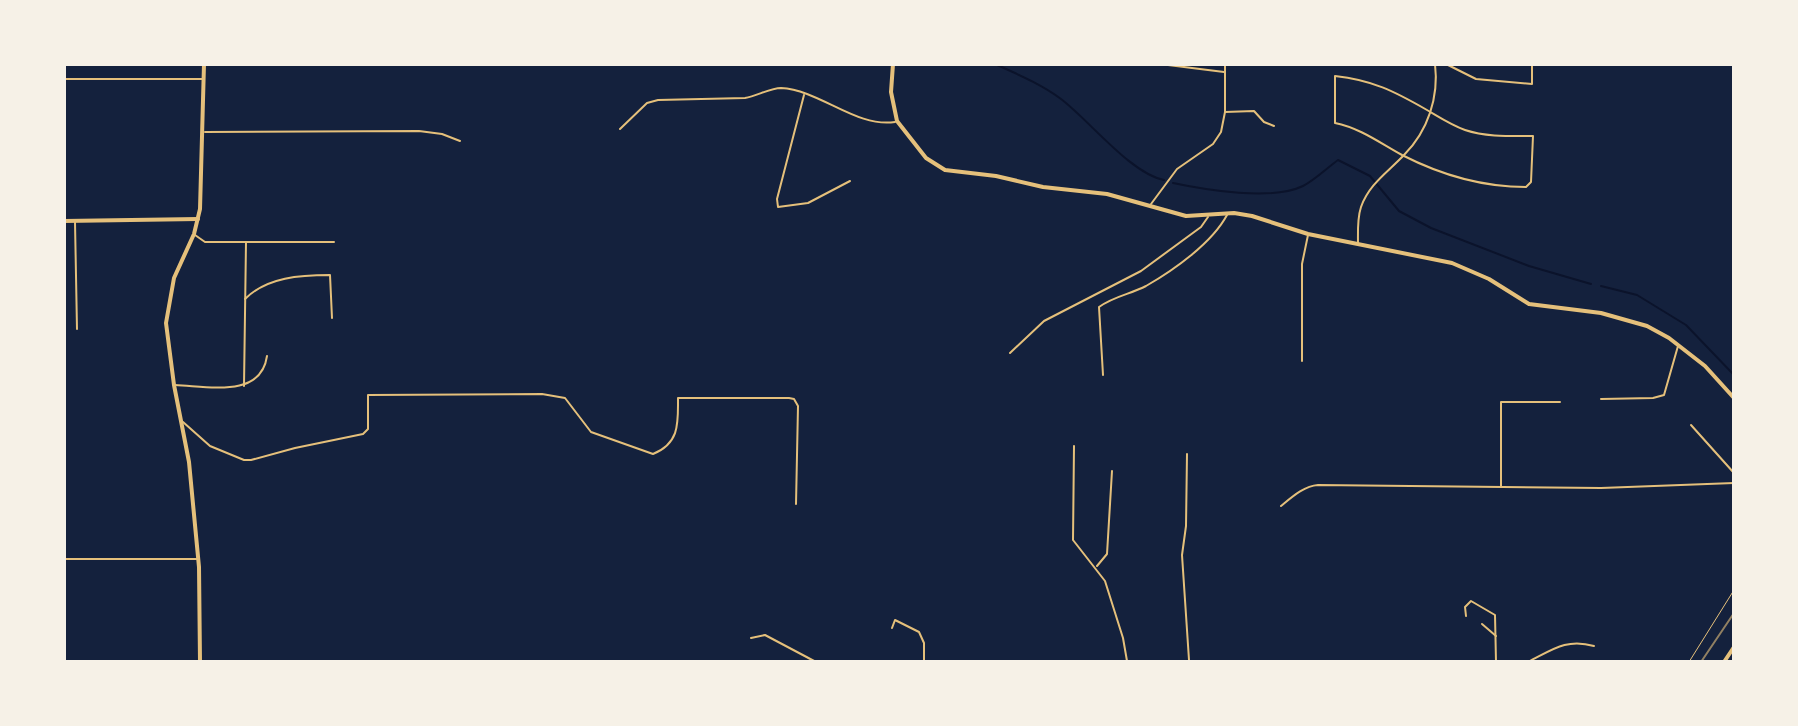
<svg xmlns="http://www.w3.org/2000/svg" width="1798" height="726" font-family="'Libre Baskerville',serif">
<rect width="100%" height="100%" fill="#14213d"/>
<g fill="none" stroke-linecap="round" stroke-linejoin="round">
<!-- stream -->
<g stroke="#0b132b" stroke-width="2">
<path d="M995 64C1017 74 1041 84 1061 99 1090 121 1130 173 1164 180"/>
<path d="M1173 183C1206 190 1272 201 1303 186 1315 180 1327 168 1338 160L1370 176 1399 211 1431 228 1529 266 1591 284"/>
<path d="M1601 286 1637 295 1686 325 1734 375"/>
</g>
<!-- path -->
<path stroke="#e5c07b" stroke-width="1" d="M1689 662 1734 590"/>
<!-- minor -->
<g stroke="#e5c07b" stroke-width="2">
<path d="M1160 64 1224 72"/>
<path d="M1446 64 1476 79 1532 84V64"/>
<path d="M1335 76C1372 80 1394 91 1427 110 1439 117 1451 125 1465 130 1486 137 1510 136 1533 136L1531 182 1526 187C1482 187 1441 175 1402 155 1380 143 1360 128 1335 123Z"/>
<path d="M64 79H203"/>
<path d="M804 95 777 199 778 207 808 203 850 181"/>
<path d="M1225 112 1254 111 1264 122 1274 126"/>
<path d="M620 129 647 103 658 100 745 98C757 96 770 88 781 88 820 90 856 128 895 122"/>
<path d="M205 132 419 131 442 134 460 141"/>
<path d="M1151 204 1177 169 1213 144 1221 132 1225 112V64"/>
<path d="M75 222 77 329"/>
<path d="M195 235 205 242H334"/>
<path d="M1358 244C1358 232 1357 219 1361 207 1369 184 1388 172 1404 155 1428 131 1439 97 1435 64"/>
<path d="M245 299C267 277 301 275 330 275L332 318"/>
<path d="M1010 353 1044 321 1141 271 1201 227 1208 217"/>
<path d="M1302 361V264L1308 235"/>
<path d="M1103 375 1099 307C1114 296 1131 294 1146 286 1174 270 1212 243 1227 215"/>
<path d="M175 385C207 386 261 399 267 356"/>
<path d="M244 386 246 242"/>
<path d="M1601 399 1653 398 1664 395 1678 346"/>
<path d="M183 422 210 446 244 460H251L295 448 363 434 368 429V395L542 394 565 398 591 432 653 454C680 443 678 423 678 398H789L794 399 798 406 796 504"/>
<path d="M1691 425 1734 473"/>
<path d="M1074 446 1073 540 1105 581 1123 638 1127 661"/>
<path d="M1187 454 1186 526 1182 555 1189 660"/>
<path d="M1501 486V402H1560"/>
<path d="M1281 506C1292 497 1304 486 1318 485L1601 488 1734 483"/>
<path d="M64 559H197"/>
<path d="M1097 566 1107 554 1112 471"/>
<path d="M1466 616 1465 607 1471 601 1495 615 1496 662"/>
<path d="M1482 624 1496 636"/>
<path d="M892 628 895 620 919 632 924 643V662"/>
<path d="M751 638 765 635 816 662"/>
<path d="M1528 662C1552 650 1566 638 1594 646"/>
</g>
<!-- tertiary -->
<path stroke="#e5c07b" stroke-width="3" d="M1127 662H1346"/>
<!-- secondary -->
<g stroke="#e5c07b" stroke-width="4">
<path d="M893 64 891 92 897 121 926 158 945 170 996 176 1043 187 1107 194 1186 216 1234 213 1252 216 1308 234 1452 263 1489 279 1529 304 1601 313 1647 326 1669 338 1705 366 1734 398"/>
<path d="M64 221 198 219"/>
<path d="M200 662 199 567 189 462 174 385 166 323 174 278 194 234 200 209 204 64"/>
</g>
<!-- primary -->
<path stroke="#e5c07b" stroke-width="4" d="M1724 662 1734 647"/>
<!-- rail -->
<path stroke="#918062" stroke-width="2" d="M1701 662 1734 613"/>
</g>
<!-- border -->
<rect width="1798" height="726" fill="none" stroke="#f6f1e7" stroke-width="132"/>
</svg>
